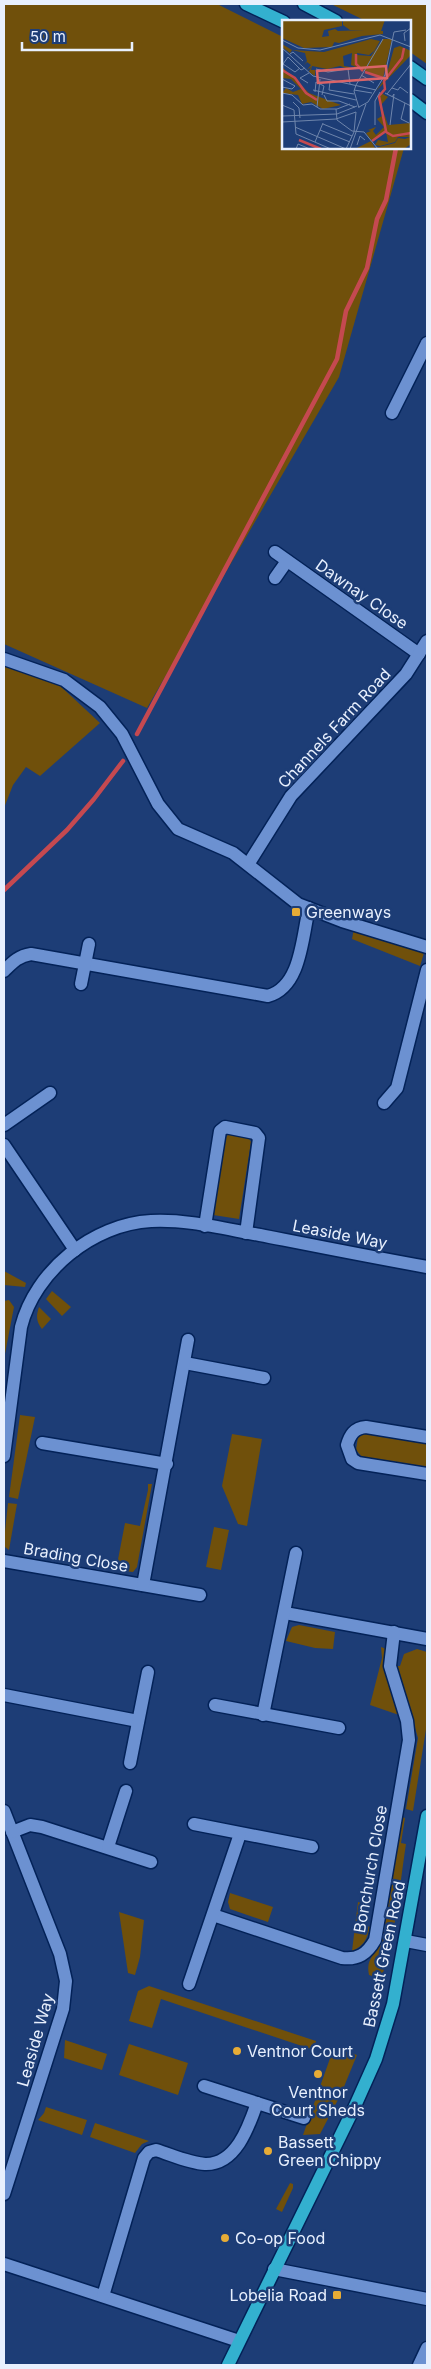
<svg xmlns="http://www.w3.org/2000/svg" width="431" height="2369" font-family="Inter,sans-serif">
<rect width="100%" height="100%" fill="#1d3d76"/>
<!-- green -->
<g fill="#70500b">
<path d="M4 4H217L283 37 284 148H404L339 377 147 708 4 644Z"/>
<path d="M331 4H427V64L410 52V21H366Z"/>
<path d="M4 666 56 682 100 723 40 776 26 767 13 785 4 808Z"/>
<path d="M354 928 424 953 420 966 352 939Z"/>
<path d="M230 1133 248 1137 251 1142 239 1219 213 1215 224 1139Z"/>
<path d="M4 1271 26 1283 25 1287 4 1285Z"/>
<path d="M52 1291 71 1307 62 1316 46 1299Z"/>
<path d="M9 1300 14 1307 4 1359V1301Z"/>
<path d="M39 1307 51 1319 42 1329C36 1321 36 1316 39 1307Z"/>
<path d="M20 1415 35 1417 18 1499 9 1497Z"/>
<path d="M368 1432 427 1442V1469L362 1457 356 1450 358 1437Z"/>
<path d="M232 1434 262 1439 247 1526 238 1524 222 1486Z"/>
<path d="M148 1484H152L137 1567 133 1572 116 1570 125 1523 140 1526 148 1490Z"/>
<path d="M8 1503 17 1504 9 1550 5 1547 4 1541Z"/>
<path d="M214 1527 229 1530 221 1570 206 1567Z"/>
<path d="M299 1625 335 1632 333 1649 315 1648 286 1641 292 1627Z"/>
<path d="M381 1647 386 1649 383 1666 399 1715 370 1705 382 1658Z"/>
<path d="M417 1649 427 1652V1723L413 1811 406 1809 418 1738 397 1666H400L404 1654Z"/>
<path d="M402 1817 405 1818 401 1843 406 1844C399 1889 396 1936 381 1979L369 1975C367 1964 369 1960 376 1951Z"/>
<path d="M230 1893 273 1907 268 1922 230 1909 228 1902Z"/>
<path d="M358 1902 370 1906 365 1925 370 1927C367 1939 364 1946 352 1951Z"/>
<path d="M119 1912 144 1920 140 1957 135 1975 128 1973Z"/>
<path d="M149 1986 316 2041 314 2050 161 1999 152 2028 129 2021 138 1991Z"/>
<path d="M65 2040 107 2054 102 2070 64 2058Z"/>
<path d="M129 2044 188 2063 178 2095 119 2075Z"/>
<path d="M334 2047 357 2055 341 2094 320 2134 303 2135Z"/>
<path d="M46 2107 87 2120 82 2135 38 2120 44 2113Z"/>
<path d="M95 2123 149 2141 142 2144 135 2153 90 2137Z"/>
<path d="M290 2183 293 2184V2188L282 2212 276 2209Z"/>
</g>
<g fill="none" stroke-linecap="round" stroke-linejoin="round">
<!-- stream -->
<g stroke="#c54950" stroke-width="4.5">
<path d="M137 734 337 359 346 311 367 268 377 219 386 200 396 148"/>
<path d="M4 890 67 830 94 799 123 761"/>
</g>
<!-- minor casing -->
<g stroke="#032258" stroke-width="15">
<g id="minor">
<path d="M392 413 427 343"/>
<path d="M275 552 419 654"/>
<path d="M275 578 287 561"/>
<path d="M4 659 64 680 100 707 122 734 158 804 178 829 233 853 298 904 342 921 427 947"/>
<path d="M249 863 291 796 406 674 427 641"/>
<path d="M4 971C12 963 18 956 31 954L268 996C301 987 302 938 309 908"/>
<path d="M81 984 89 944"/>
<path d="M384 1103 397 1088 427 970"/>
<path d="M4 1125 50 1093"/>
<path d="M4 1145 75 1250"/>
<path d="M205 1226 220 1131 225 1127 255 1133 259 1138 246 1233"/>
<path d="M185 1363 264 1378"/>
<path d="M427 1437 366 1427C354 1428 350 1435 347 1445L352 1459 358 1463 427 1474"/>
<path d="M42 1443 167 1464"/>
<path d="M4 1456 21 1327C35 1271 93 1224 151 1221 186 1219 225 1229 260 1235 316 1246 371 1257 427 1267"/>
<path d="M4 1561 200 1595"/>
<path d="M143 1585 188 1340"/>
<path d="M285 1613 427 1639"/>
<path d="M4 1695 138 1721"/>
<path d="M215 1705 339 1728"/>
<path d="M263 1715 296 1553"/>
<path d="M130 1763 148 1672"/>
<path d="M4 1811 60 1954 66 1981 63 2009 4 2194"/>
<path d="M194 1824 312 1847"/>
<path d="M12 1832 30 1825 42 1827 151 1862"/>
<path d="M108 1847 126 1791"/>
<path d="M213 1915 342 1958C358 1960 367 1954 375 1940L409 1740 407 1721 390 1666 394 1632"/>
<path d="M406 1941 427 1945"/>
<path d="M189 1984 240 1834"/>
<path d="M204 2086 304 2118"/>
<path d="M4 2264 239 2341"/>
<path d="M274 2269 427 2299"/>
<path d="M103 2296 144 2158 149 2152 156 2150C172 2155 189 2163 205 2164 236 2165 249 2126 257 2103"/>
<path d="M419 2365 427 2348"/>
</g>
</g>
<!-- major casing -->
<g stroke="#032258" stroke-width="15">
<g id="major">
<path d="M246 4 284 22"/>
<path d="M304 4 336 21"/>
<path d="M410 67 427 79"/>
<path d="M410 100 427 113"/>
<path d="M228 2365 355 2106 376 2059 393 2004 427 1816"/>
</g>
</g>
<!-- minor -->
<use href="#minor" stroke="#6c91d1" stroke-width="12"/>
<!-- major -->
<use href="#major" stroke="#33b0cf" stroke-width="12"/>
</g>
<!-- markers -->
<g fill="#e7ac36" stroke="#1d3d76" stroke-width="2">
<rect x="291" y="907" width="10" height="10" rx="2.5"/>
<circle cx="237" cy="2051" r="5"/>
<circle cx="318" cy="2074" r="5"/>
<circle cx="268" cy="2151" r="5"/>
<circle cx="225" cy="2238" r="5"/>
<rect x="332" y="2290" width="10" height="10" rx="2.5"/>
</g>
<g text-anchor="middle" stroke-width="5" stroke-linejoin="round" paint-order="stroke">
<!-- street labels -->
<g font-size="16" fill="#e8f0fe" stroke="#1d3d76">
<text transform="translate(362 594) rotate(35)" y="6">Dawnay Close</text>
<text transform="translate(334 728) rotate(-47)" y="6">Channels Farm Road</text>
<text transform="translate(340 1234) rotate(11)" y="6">Leaside Way</text>
<text transform="translate(76 1557) rotate(10)" y="6">Brading Close</text>
<text transform="translate(370 1869) rotate(-80)" y="6">Bonchurch Close</text>
<text transform="translate(384 1954) rotate(-78)" y="6">Bassett Green Road</text>
<text transform="translate(35 2040) rotate(-74)" y="6">Leaside Way</text>
</g>
<!-- poi labels -->
<g font-size="16" fill="#e8f0fe" stroke="#1d3d76" text-anchor="start">
<text x="306" y="918">Greenways</text>
<text x="247" y="2057">Ventnor Court</text>
<text x="318" y="2098" text-anchor="middle">Ventnor<tspan x="318" dy="18">Court Sheds</tspan></text>
<text x="278" y="2148">Bassett<tspan x="278" dy="18">Green Chippy</tspan></text>
<text x="235" y="2244">Co-op Food</text>
<text x="327" y="2301" text-anchor="end">Lobelia Road</text>
</g>
</g>
<!-- overview -->
<g transform="translate(282 20)">
<rect width="129" height="129" fill="#1d3d76"/>
<path d="M0 0H60V6L42 10 40 17 47 16 46 11 53 9 56 11 83 10H68L61 5V0H103L99 11 83 10 101 11V14L80 16 57 23 52 22 55 16 50 27 22 28 0 18ZM89 19 98 21 92 31 87 35 75 33V35L89 36 101 19H110L101 58 69 45 70 33 61 36 62 46 68 47 67 49 58 46 45 49 30 46 29 50H33V56L27 52 29 47 25 50 29 45 25 42 22 45 25 41 23 33 10 30 8 33 0 27V24L10 30 42 32ZM118 26 129 31V35L94 71 104 57 112 28ZM0 47 27 73 59 85 41 89 29 82 20 84 16 75 0 73 4 68 11 72 19 69 9 59 0 58ZM99 73 106 77 99 85 106 105 129 103V124L122 129H73L89 121 93 128 113 123 116 118 123 119 128 117H116L113 122 98 126 93 125 96 120 106 122 104 112 89 120 84 113 89 111 86 110 94 107 91 111 94 115 102 107 95 99 100 96 96 77Z" fill="#70500b"/>
<path fill="none" stroke="#c54950" stroke-width="2.5" d="M74 34V44L81 51M0 50 13 58 24 73 35 80M83 52 101 58M104 112 111 116 129 113M17 120 39 129M90 121 104 111 97 76 103 69 102 61 120 38 122 28"/>
<path fill="none" stroke="#6e85ac" stroke-width="1" d="M0 20 16 28 38 30 98 15 129 27M123 21 122 13 129 8M0 28 31 56 94 70M8 34 11 32 21 41M1 44 6 37 19 50 23 48M1 44 13 52 18 48M34 49 46 52 66 49 68 64M79 55 92 63M0 59 13 66 10 69 0 67M48 62 47 70 72 74M26 63 18 58 27 53M74 65 101 19M74 65 72 71 77 88M110 68 116 70 118 67 126 73M31 70 74 80M72 70 90 73M33 72 34 62 42 66 40 75M0 73 10 75 21 85 30 84 38 89H55L68 84M103 73 129 86M105 74 129 44M42 75 45 81H57L73 87M11 82 17 88 18 98M123 83 119 99 127 103M0 85 12 90 14 114 49 129M35 87 38 59M77 87 86 82 103 55 112 12 124 10M54 89 55 100 70 111 82 112 96 129M0 96 55 94 75 86M0 102 54 99 74 92M41 104 70 116M93 105V81L98 72M108 105 112 74 110 77M13 107 64 129M38 110 68 122M33 122 41 103M75 125 78 116 83 120M14 129 16 124 28 129M64 129 72 112 74 92M68 129 84 84"/>
<path fill="#db6468" fill-opacity="0.15" stroke="#db6468" stroke-width="2.5" d="M104 46 105 58 36 63 35 51Z"/>
<rect width="129" height="129" fill="none" stroke="#e8f0fe" stroke-width="2.5"/>
</g>
<!-- border -->
<rect width="431" height="2369" fill="none" stroke="#e8f0fe" stroke-width="10"/>
<!-- scale -->
<path d="M22 42v8h110v-8" fill="none" stroke="#e8f0fe" stroke-width="2.5"/>
<text x="30" y="42" font-size="15" fill="#e8f0fe" stroke="#1d3d76" stroke-width="4" paint-order="stroke">50 m</text>
</svg>
